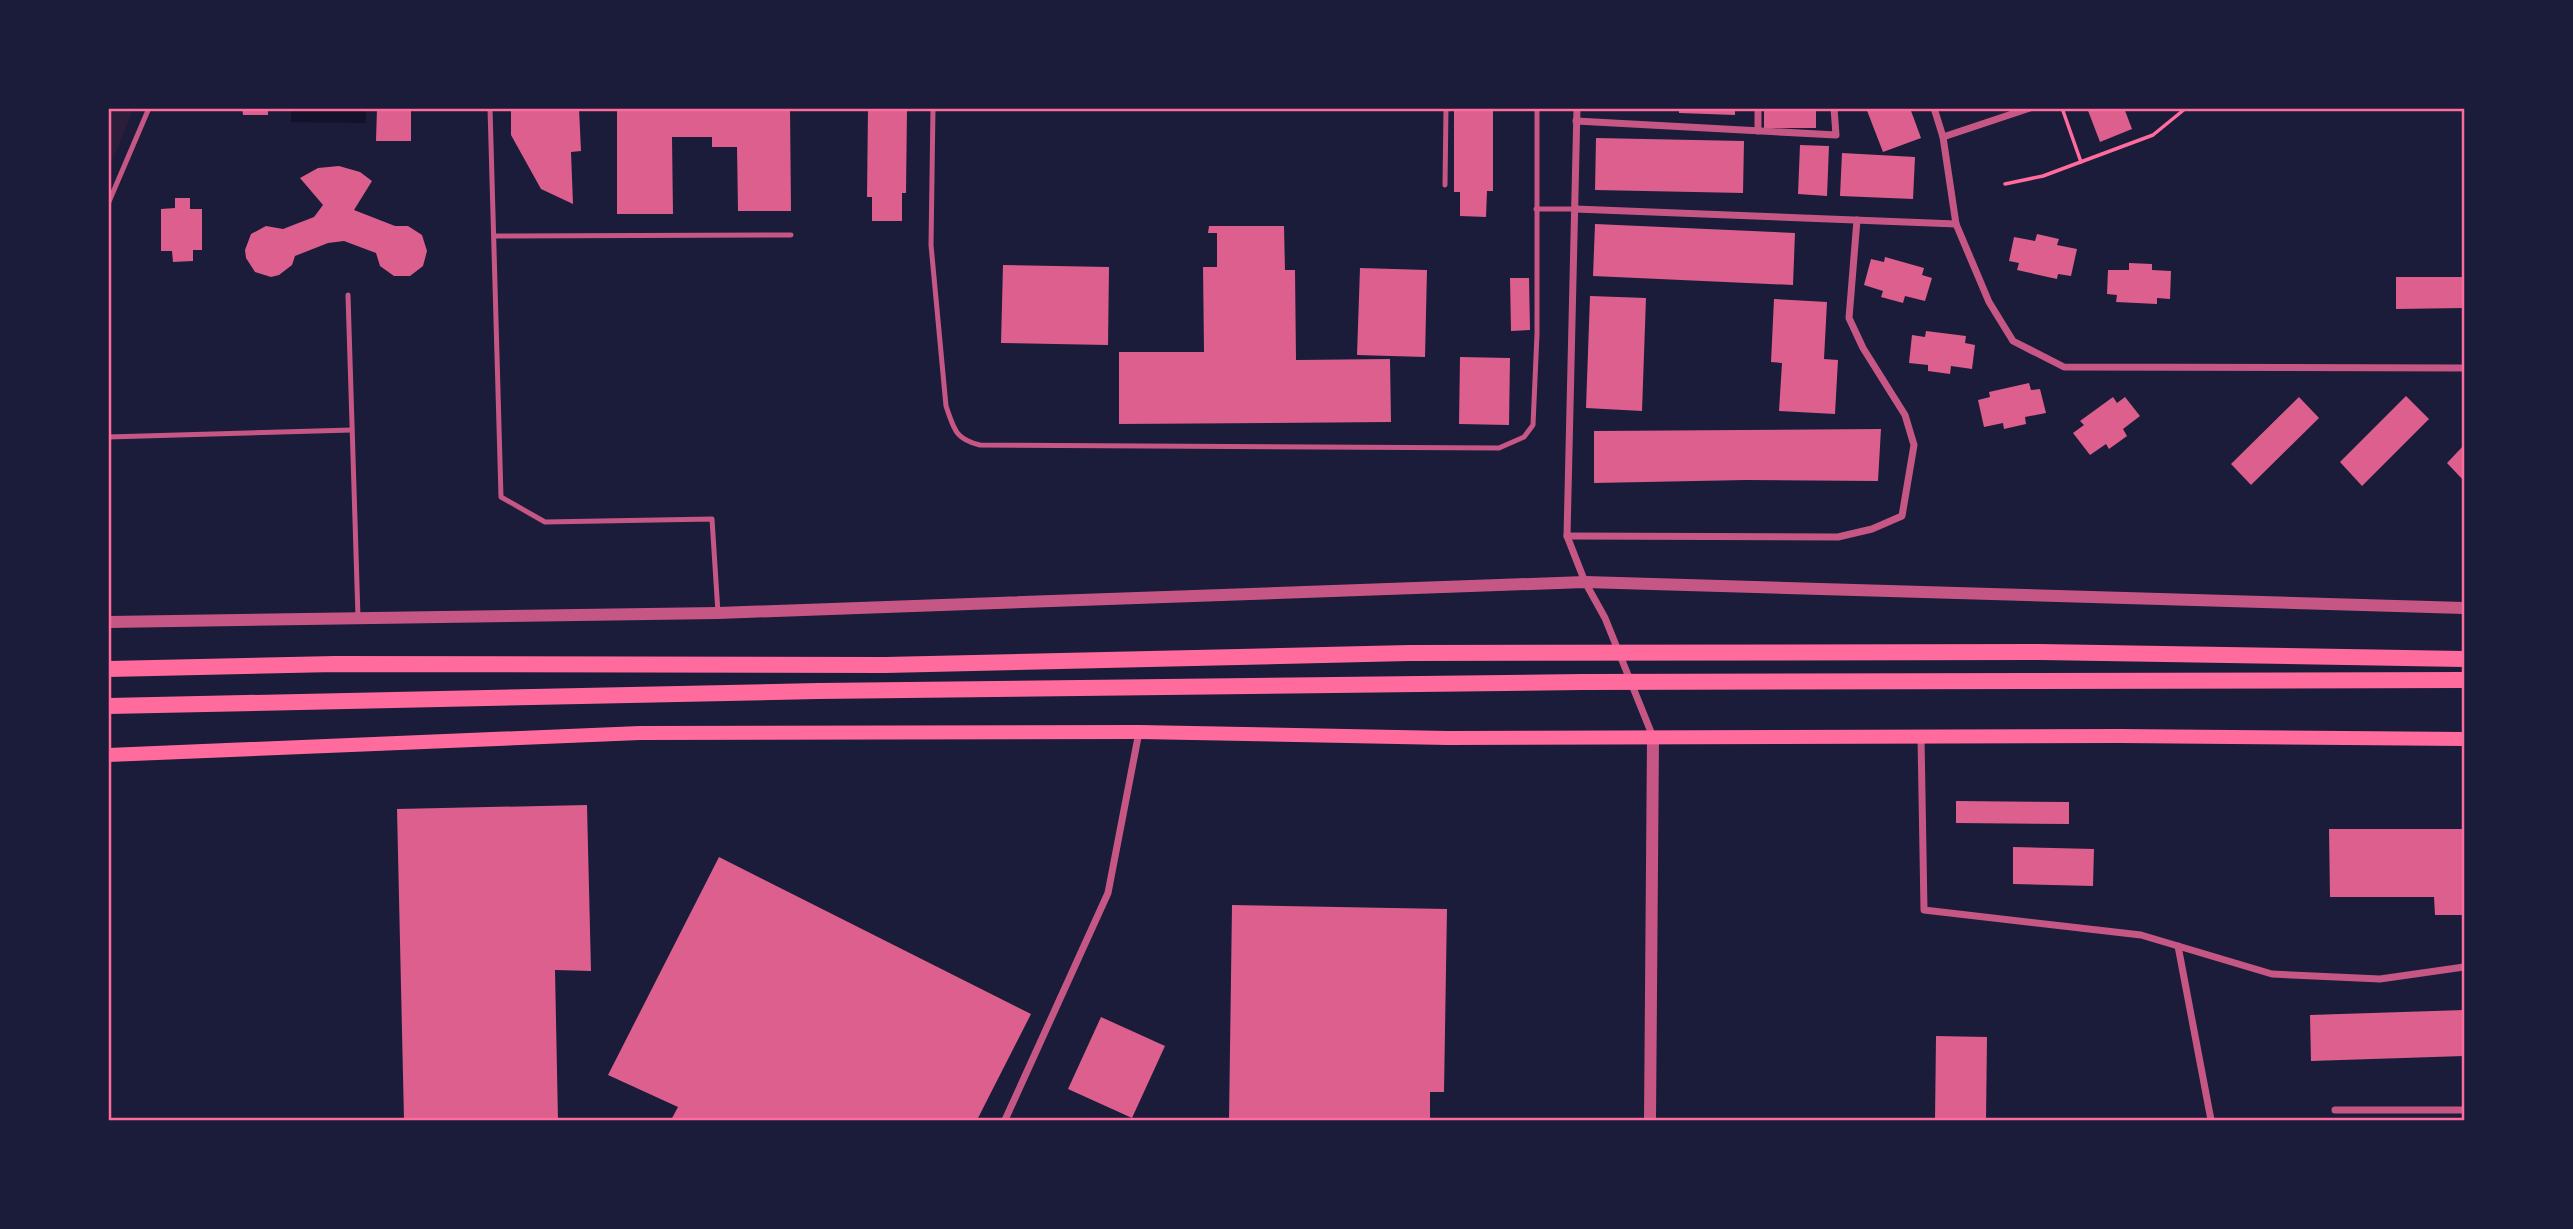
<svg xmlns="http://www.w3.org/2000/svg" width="2573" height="1229" font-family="'Noto Sans',sans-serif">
<rect width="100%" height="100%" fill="#1b1b3a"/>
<!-- green -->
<path fill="#2a1e3b" d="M109 108 133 109 116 152 109 164Z"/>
<!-- water -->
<path fill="#12122b" d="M291 109H366V123L291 122Z"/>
<!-- building -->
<g fill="#dd5f8e">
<path d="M242 108H268V115H243Z"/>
<path d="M377 108H411V141H376Z"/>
<path d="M511 108H579L581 151 571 152 573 204 541 189 511 135Z"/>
<path d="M617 108H790L791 211H738L737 147H712V137H672L673 214H617Z"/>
<path d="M868 108H907L906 193H902V221H872V197H867Z"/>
<path d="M1454 108H1493V191H1487L1486 217 1460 216V192H1454Z"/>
<path d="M1679 108H1735V115L1679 113Z"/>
<rect x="1764" y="108" width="52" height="20"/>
<path d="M1866 108H1910L1921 138 1883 152Z"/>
<path d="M2087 108H2124L2132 129 2100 142Z"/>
<path d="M1596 138 1744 141 1743 193 1595 190Z"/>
<path d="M1800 145 1829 146 1827 196 1798 194Z"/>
<path d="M1842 153 1915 157 1913 199 1840 196Z"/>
<path d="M339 166 360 172 372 181 354 210 395 226H408L422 235 427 251 423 266 410 276H394L380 266 376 253 344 241 328 243 295 256 292 265 279 275 271 277 255 272 246 258 245 250 251 234 266 226 283 229 314 217 323 205 300 178 318 168Z"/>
<path d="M175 198H190V209H202V250H193V261L173 262 172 251H161V209L175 208Z"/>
<path d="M1595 224 1795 233 1793 285 1593 276Z"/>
<path d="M1209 226H1284L1285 270H1295L1296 360 1390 359 1391 422 1119 424V352H1204L1203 267H1217V233H1208Z"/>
<path d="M2037 234 2059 239 2057 245 2077 249 2071 276 2058 274 2057 279 2017 270 2019 263 2009 261 2014 237 2035 241Z"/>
<path d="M1885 257 1924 268 1922 275 1932 278 1925 301 1905 296 1903 303 1881 297 1883 291 1864 285 1871 259 1884 262Z"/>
<path d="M2129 263 2152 264V270L2171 271 2170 299 2157 298V304L2116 302 2117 295 2107 294 2108 270H2129Z"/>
<path d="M1003 265 1109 267 1108 345 1001 343Z"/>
<path d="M1360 268 1427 270 1425 357 1357 355Z"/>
<path d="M2396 277H2464V308L2396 309Z"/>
<path d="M1510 278H1529L1530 330 1511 331Z"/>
<path d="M1590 296 1646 298 1642 411 1586 408Z"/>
<path d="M1774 299 1827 302 1824 359 1838 360 1835 414 1779 411 1782 363 1771 362Z"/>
<path d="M1926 331 1966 336 1965 343 1975 345 1972 369 1951 366 1950 374 1928 371V365L1909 363 1912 335 1925 337Z"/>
<path d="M1460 357 1510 358 1509 425 1459 424Z"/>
<path d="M2029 383 2031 390 2040 389 2046 413 2025 417 2026 424 2004 429 2003 423 1984 427 1978 400 1990 397 1989 392Z"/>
<path d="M2406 396 2429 419 2362 486 2340 462Z"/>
<path d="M2113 397 2117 403 2125 397 2140 416 2123 429 2127 436 2109 449 2106 444 2090 455 2073 433 2084 425 2080 421Z"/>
<path d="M2299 397 2319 418 2251 485 2231 464Z"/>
<path d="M1881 429 1878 481 1746 480 1594 483V431Z"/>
<path d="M2464 445V481L2447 463Z"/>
<path d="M1956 801 2069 802V824L1956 823Z"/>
<path d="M587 805 591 971 555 970 558 1120H404L397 809Z"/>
<path d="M2329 829H2464V915H2435L2434 897H2330Z"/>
<path d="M2013 847 2094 849 2093 886 2013 884Z"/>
<path d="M719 857 1031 1014 977 1120H671L678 1107 608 1075Z"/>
<path d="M1232 905 1447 909 1444 1092H1430V1120H1229Z"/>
<path d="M2464 1010V1056L2311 1061 2310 1015Z"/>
<path d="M1101 1017 1165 1046 1132 1118 1068 1089Z"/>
<path d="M1936 1036 1987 1037 1986 1120H1935Z"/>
</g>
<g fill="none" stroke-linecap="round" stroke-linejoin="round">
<!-- path -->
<g stroke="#ff6b9d" stroke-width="3.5">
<path d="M2062 108 2081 162"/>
<path d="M2005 184 2043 176 2153 135 2186 108"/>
</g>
<!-- service -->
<g stroke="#c65784" stroke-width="5">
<path d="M490 108 501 497 545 522 712 519 718 613"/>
<path d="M933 108 931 245 946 406C954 429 955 439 980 445L1499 448 1524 437 1533 425 1537 334V108"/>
<path d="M1445 185 1446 108"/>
<path d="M108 204 149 108"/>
<path d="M1536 209H1575"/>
<path d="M494 236 791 235"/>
<path d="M348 295 358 617"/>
<path d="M108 437 352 430"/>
</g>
<!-- minor -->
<g stroke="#c65784" stroke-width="7">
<path d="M1577 108 1567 536 1585 582 1605 618 1653 737"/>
<path d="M1758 108V131"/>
<path d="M1934 108 1943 137 1956 224 1989 302 2013 341 2064 367 2464 368"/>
<path d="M1576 121 1836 135 1834 108"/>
<path d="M1943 137 2030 108"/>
<path d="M1575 209 1956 224"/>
<path d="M1567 536 1838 537 1872 529 1902 516 1914 445 1905 415 1863 348 1849 318 1857 220"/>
<path d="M1921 737 1924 910 2141 935 2272 974 2380 979 2464 967"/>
<path d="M2178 946 2211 1120"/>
<path d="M2335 1110H2464"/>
<path d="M1005 1120 1108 893 1139 732"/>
</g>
<!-- tertiary -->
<g stroke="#c65784" stroke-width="12">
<path d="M108 622 718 613 1585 582 2464 608"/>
<path d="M1650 1120 1653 738"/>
</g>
<!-- secondary -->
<path stroke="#ff6b9d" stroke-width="14" d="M108 755 640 733 1139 732 1448 738 2119 736 2464 739"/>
<!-- primary -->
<g stroke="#ff6b9d" stroke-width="16">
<path d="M108 669 335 664 885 665 1409 653 2040 652 2464 659"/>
<path d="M108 706 818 691 1582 682 2464 680"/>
</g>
</g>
<!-- border -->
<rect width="2573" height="1229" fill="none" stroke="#1b1b3a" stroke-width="220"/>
<rect x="110" y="110" width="2353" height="1009" fill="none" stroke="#ff6b9d" stroke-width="2.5"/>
</svg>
